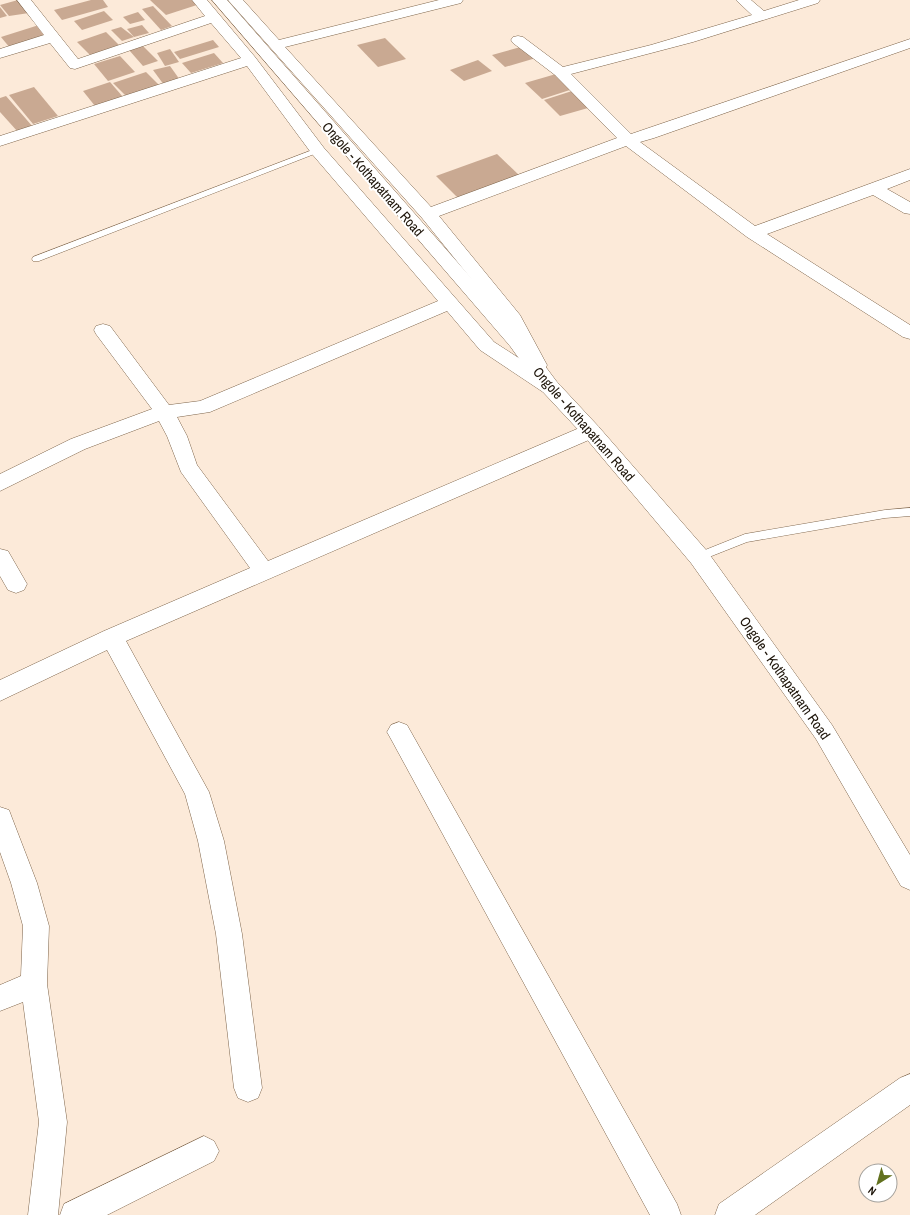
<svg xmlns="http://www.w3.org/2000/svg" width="910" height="1215" font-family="'Archivo Narrow',sans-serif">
<rect width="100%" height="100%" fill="#fcead9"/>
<!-- building -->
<g fill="#c9a992">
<path d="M18 0 29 13 9 16 0 5Z"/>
<path d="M91 0H103L108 7 62 20 54 10Z"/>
<path d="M150 0H196L200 4 166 15Z"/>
<path d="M153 6 172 26 161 30 142 9Z"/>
<path d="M0 7 7 16 0 18Z"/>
<path d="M104 11 113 20 82 30 74 21Z"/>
<path d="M138 12 145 20 130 24 123 17Z"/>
<path d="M39 25 48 35 10 48 1 37Z"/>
<path d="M142 25 149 33 134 37 127 29Z"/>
<path d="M121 27 134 37 122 41 111 30Z"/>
<path d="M106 32 119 45 90 55 77 42Z"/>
<path d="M385 38 406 59 378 67 357 45Z"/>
<path d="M213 40 219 47 180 59 174 52Z"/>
<path d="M143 46 158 61 143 66 129 50Z"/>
<path d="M524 46 536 58 505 67 492 55Z"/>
<path d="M170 49 179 62 165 66 157 53Z"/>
<path d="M214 53 223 63 191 73 182 63Z"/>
<path d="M120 56 135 72 108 81 94 64Z"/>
<path d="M478 60 492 71 464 81 450 70Z"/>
<path d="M170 66 180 80 164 85 153 70Z"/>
<path d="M146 72 159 85 126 96 113 83Z"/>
<path d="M556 74 573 89 542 99 525 83Z"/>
<path d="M110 82 123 97 95 106 83 91Z"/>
<path d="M34 87 58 116 33 124 9 95Z"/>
<path d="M572 91 588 108 560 116 544 100Z"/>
<path d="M6 96 33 127 18 132 0 112V98Z"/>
<path d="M497 154 521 177 459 199 436 176Z"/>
</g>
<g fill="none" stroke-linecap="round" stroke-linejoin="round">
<!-- lane casing -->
<g stroke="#7e654b" stroke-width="1">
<g id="lane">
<path d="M315 149H318L322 151 39 261H33L32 259 33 257Z"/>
<path d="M910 508V516L885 518 747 542 699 561 695 560 694 557 695 554 745 534 885 510Z"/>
</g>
</g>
<!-- street casing -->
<g stroke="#7e654b" stroke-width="1">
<g id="street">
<path d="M17 0H31L78 59 205 16 192 0H207L255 57 324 148 494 342 528 364 506 322 422 218 228 0H243L279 40 439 0H463L461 3 285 47 431 207 617 138 555 75 513 43 511 40 513 37 518 36 523 37 563 67 651 45 752 15 736 0H751L764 11 799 0H820L818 3 693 42 571 74 631 134 910 39V48L654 138 640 142 755 226 910 169V180L887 189 910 202V214L904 213 873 195 767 234 910 325V339L903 337 747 237 626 146 439 216 520 315 547 365 545 370 539 371 557 382 560 387 557 392 550 394 543 392 480 350 447 311 210 412 177 417 187 436 197 465 268 561 584 426 591 424 598 426 601 431 598 436 126 641 209 792 224 841 242 934 262 1088 258 1098 248 1102 238 1098 234 1088 216 934 198 841 185 794 107 650 0 701V680L104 631 250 568 181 472 167 436 159 421 85 449 0 491V474L71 439 152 409 96 334 94 330 96 326 103 324 110 326 169 405 200 401 438 301 312 154 247 66 0 146V136L241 58 211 23 75 69 70 68 50 43 0 58V49L44 35Z"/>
<path d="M0 549 8 551 27 584 24 590 16 593 8 590 0 576Z"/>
<path d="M399 722 407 725 677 1204 681 1215H650L391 739 387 732 391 725Z"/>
<path d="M0 807 9 810 12 818 37 883 49 926 47 984 67 1122 58 1215H28L39 1122 23 1002 0 1011V985L21 976 23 926 11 883 0 852Z"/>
<path d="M204 1136 214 1141 219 1151 214 1161 107 1215H60L64 1204Z"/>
</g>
</g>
<!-- secondary casing -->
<g stroke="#7e654b" stroke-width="1">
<path id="secondary" d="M910 1074V1105L755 1215H715L719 1204 900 1078Z"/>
</g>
<!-- primary casing -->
<g stroke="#7e654b" stroke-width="1">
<path id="primary" d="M212 0H227L524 338 557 382 598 426 707 551 832 725 910 855V890L901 886 816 739 691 563 584 436 543 392 510 346Z"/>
</g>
<!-- lane -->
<use href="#lane" fill="#fff" fill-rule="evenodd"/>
<!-- street -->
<use href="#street" fill="#fff" fill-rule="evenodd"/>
<!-- secondary -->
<use href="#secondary" fill="#fff" fill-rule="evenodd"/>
<!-- primary -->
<use href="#primary" fill="#fff" fill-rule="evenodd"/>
</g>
<g text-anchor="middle" stroke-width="4" stroke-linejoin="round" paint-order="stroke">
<!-- street labels -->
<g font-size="14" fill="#1c1308" stroke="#fff">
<text transform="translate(373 179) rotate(49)" y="5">Ongole - Kothapatnam Road</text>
<text transform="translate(584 424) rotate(49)" y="5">Ongole - Kothapatnam Road</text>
<text transform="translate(785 678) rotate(55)" y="5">Ongole - Kothapatnam Road</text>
</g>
</g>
<!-- north arrow -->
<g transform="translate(878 1183) rotate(217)"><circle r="19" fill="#ffffff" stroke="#a4a19c"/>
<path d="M0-3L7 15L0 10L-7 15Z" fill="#62711e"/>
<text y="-6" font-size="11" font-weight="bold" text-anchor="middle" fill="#1c1308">N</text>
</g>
</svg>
